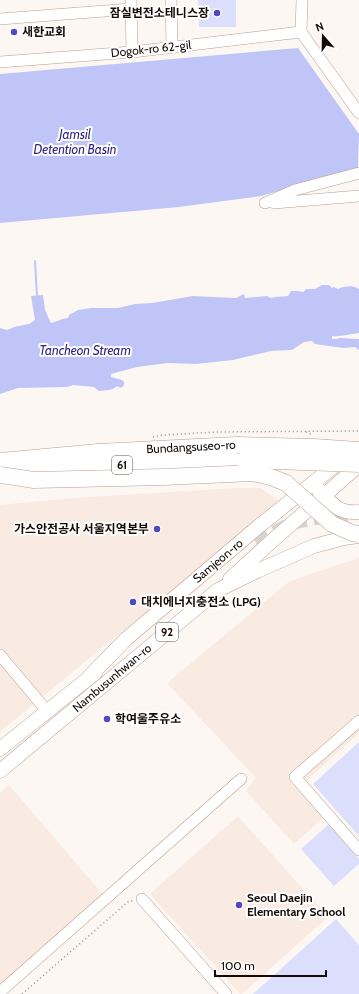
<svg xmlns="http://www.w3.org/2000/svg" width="359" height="994" font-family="Cabin,'Noto Sans KR',sans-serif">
<rect width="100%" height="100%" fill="#fdf7f4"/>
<!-- built -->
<g fill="#f9eae2">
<path d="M238 488H261L280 502 114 638 0 732V505L73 498Z"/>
<path d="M359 558V733L305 782 331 811 294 844 246 791 256 778 167 683 290 581Z"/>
<path d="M9 785 105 897 0 994V793Z"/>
<path d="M238 816 328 917 242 994H240L150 894Z"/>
</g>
<!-- green -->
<g fill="#dcdffc">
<path d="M198 0H236V27H199Z"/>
<path d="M359 742V836L313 784Z"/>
<path d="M329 824 359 859V864L334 886 301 849Z"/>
<path d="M336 919 359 945V994H253Z"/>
</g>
<!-- water -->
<g fill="#c0c5f8">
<path d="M298 48 359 134 358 168 261 196 179 207 0 223V74Z"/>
<path d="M322 285H328L331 286V288L334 287 338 289C345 286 352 285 359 289V333C350 334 341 337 332 336V339H337L339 338 359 339V353V350L355 347 343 348 315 344 312 341 304 342 292 350 271 351 233 360 196 364 168 363 137 367 111 374V377L122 380 124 382V385L121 388 117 386C113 391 105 390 99 391L94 387 73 385 67 387 18 388 0 394V328L7 330 14 327 29 324 35 320 31 296 43 295 45 310 51 323C56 322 62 318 68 318L69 315 78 310 91 308H118L135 304 152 303 193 296 236 298 244 294 245 298 267 296 271 298C277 296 282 297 288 296L291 291H298L303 292 306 289H315Z"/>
</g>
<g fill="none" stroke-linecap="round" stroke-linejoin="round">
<!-- stream -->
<path stroke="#c0c5f8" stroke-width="2" d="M35 261 37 297"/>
<!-- major-tunnel -->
<path stroke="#dad4d0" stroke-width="14" stroke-dasharray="14 7" stroke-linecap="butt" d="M255 541 295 522 340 514H355"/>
<!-- minor casing -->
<g stroke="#ba9d8e" stroke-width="12">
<g id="minor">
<path d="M131 0 132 52"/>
<path d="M171 0 172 47"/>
<path d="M0 19 131 9"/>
<path d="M301 32 302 0"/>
<path d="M0 62 132 52 301 32 359 113"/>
<path d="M265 203 295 190 359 173"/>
<path d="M274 203 359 196"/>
<path d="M0 655 47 711"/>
<path d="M359 721 295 777 359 850"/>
<path d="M142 899 226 994"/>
<path d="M0 992 241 779"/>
</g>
</g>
<!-- major casing -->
<g stroke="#ba9d8e" stroke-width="15">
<g id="major">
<path d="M318 489C331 503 338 514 359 512"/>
<path d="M230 579 273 540 359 465"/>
<path d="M88 678 126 639 259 526 343 459"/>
<path d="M0 749 95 673"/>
<path d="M0 771 218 590 257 571 314 546 344 538 359 536"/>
</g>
</g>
<!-- highway casing -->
<g stroke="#ba9d8e" stroke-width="17">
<g id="highway">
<path d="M0 461 98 452 237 445"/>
<path d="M14 474 148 463 244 460"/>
</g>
</g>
<!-- path -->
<g stroke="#948c89" stroke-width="1.5" stroke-dasharray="1 3" stroke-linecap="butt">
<path d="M306 432 313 435"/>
<path d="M153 437 163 435 216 432 359 431"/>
<path d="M22 994 129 901H134"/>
</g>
<!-- minor -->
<use href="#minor" stroke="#fff" stroke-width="11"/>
<!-- major -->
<use href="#major" stroke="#fff" stroke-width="14"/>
<!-- highway -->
<use href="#highway" stroke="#fff" stroke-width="16"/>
<!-- highway-bridge casing -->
<g stroke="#ba9d8e" stroke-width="17" stroke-linecap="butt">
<g id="highway-bridge">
<path d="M237 445 314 447 359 450"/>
<path d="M244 460 359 464"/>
<path d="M0 475 34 480 163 477 253 473 271 477 286 483 332 524 352 533 359 534"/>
</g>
</g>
<!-- highway-bridge -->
<use href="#highway-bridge" stroke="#fff" stroke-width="16"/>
</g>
<!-- markers -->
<g fill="#5049c0" stroke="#fff" stroke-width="1.5">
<circle cx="217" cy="13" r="4"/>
<circle cx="14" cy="32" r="4"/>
<circle cx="157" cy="529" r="4"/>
<circle cx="133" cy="602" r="4"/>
<circle cx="107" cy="719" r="4"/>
<circle cx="239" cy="905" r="4"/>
</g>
<g text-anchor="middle" stroke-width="4" stroke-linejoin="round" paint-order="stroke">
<!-- shield labels -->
<g fill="#fff" stroke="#5b5451" stroke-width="1">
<rect x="112" y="456" width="20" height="18" rx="3"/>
<rect x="156" y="623" width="22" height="18" rx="3"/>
</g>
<g font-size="11" font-weight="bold" fill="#150b06">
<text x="122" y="469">61</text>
<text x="167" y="636">92</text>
</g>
<!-- poi labels -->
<g font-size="12" font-weight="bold" fill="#150b06" stroke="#fff" text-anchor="start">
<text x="209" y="17" text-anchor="end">잠실변전소테니스장</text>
<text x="22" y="36">새한교회</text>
<text x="149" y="533" text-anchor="end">가스안전공사 서울지역본부</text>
<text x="141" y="606">대치에너지충전소 (LPG)</text>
<text x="115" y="723">학여울주유소</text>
<text x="247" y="902">Seoul Daejin<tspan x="247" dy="14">Elementary School</tspan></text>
</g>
<!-- street labels -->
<g font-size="12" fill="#150b06" stroke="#fff">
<text transform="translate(151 49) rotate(-6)" y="4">Dogok-ro 62-gil</text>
<text transform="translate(191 447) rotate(-3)" y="4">Bundangsuseo-ro</text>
<text transform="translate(218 561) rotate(-40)" y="4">Samjeon-ro</text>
<text transform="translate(112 678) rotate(-40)" y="4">Nambusunhwan-ro</text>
</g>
<!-- water labels -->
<g font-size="13" font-style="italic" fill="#312785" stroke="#fff">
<text x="75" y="139">Jamsil<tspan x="75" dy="15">Detention Basin</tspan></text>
<text x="85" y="355">Tancheon Stream</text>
</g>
</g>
<!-- north arrow -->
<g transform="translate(323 36) rotate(340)" stroke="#ffffff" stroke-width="3" paint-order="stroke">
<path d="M0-3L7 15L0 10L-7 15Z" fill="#150b06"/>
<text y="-6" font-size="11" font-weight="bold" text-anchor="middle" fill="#150b06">N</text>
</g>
<!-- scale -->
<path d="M215 970v6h111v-6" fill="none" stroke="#150b06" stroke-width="2"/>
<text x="221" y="970" font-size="12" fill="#150b06" stroke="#ffffff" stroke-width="3" paint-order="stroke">100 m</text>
</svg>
